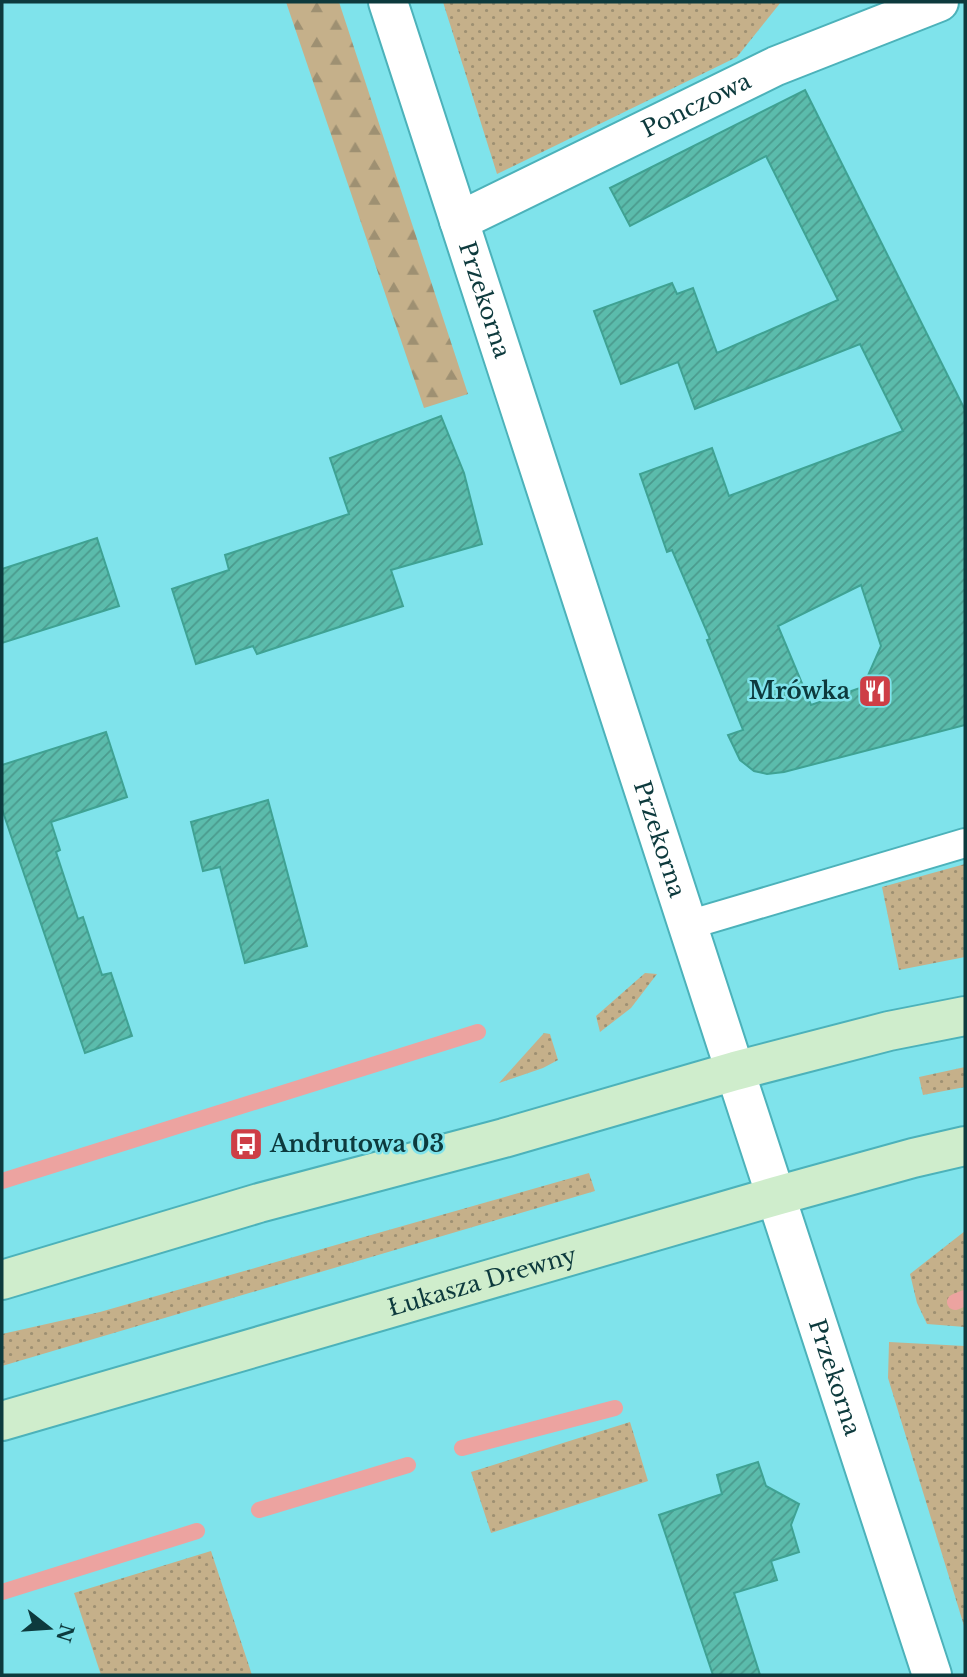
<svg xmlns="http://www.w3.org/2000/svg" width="967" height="1677" font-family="'Libre Baskerville',serif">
<defs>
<pattern id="grass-dots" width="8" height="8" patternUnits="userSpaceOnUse" patternTransform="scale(1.75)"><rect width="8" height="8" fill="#c5b08a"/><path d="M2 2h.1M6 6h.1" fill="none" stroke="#9e9072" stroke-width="1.8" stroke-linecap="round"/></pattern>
<pattern id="forest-firs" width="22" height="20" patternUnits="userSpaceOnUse" patternTransform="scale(1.75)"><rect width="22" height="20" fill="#c5b08a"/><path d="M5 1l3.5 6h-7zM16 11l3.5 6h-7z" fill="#9e9072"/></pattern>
<pattern id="building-hatch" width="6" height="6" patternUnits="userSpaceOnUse" patternTransform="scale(1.75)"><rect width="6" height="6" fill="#5bbcac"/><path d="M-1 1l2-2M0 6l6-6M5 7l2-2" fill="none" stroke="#4a9a8d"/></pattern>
</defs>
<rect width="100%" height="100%" fill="#7fe3eb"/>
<!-- grass -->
<g fill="url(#grass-dots)">
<path d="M443 2H781L737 57 497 174Z"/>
<path d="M965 864V957L899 970 882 887Z"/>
<path d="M645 973 657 974 631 1008 600 1032 596 1016Z"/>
<path d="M544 1033 550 1034 558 1060 543 1068 499 1083Z"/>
<path d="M965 1067V1087L923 1095 919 1077Z"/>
<path d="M589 1173 595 1191 2 1366V1334L100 1312Z"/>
<path d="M965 1231V1327L927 1324 917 1303 910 1274Z"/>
<path d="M889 1342 965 1346V1629L888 1378Z"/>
<path d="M630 1422 648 1481 491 1533 471 1472Z"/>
<path d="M211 1551 252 1675H101L74 1593Z"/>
</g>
<!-- forest -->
<path fill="url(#forest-firs)" d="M286 2H339L468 394 424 408Z"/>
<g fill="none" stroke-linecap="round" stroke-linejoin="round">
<!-- stream -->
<g stroke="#eca3a0" stroke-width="16">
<path d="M2 1181 478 1032"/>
<path d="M955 1302 965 1298"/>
<path d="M462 1448 615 1408"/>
<path d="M259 1510 408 1465"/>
<path d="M2 1592 197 1531"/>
</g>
</g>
<!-- building -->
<g fill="url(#building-hatch)" stroke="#3fa293" stroke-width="2" fill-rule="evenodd">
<path d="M805 90 965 410V725L784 772 767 774 754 771 740 760 728 735 743 730 707 640 710 639 672 550 667 552 640 474 712 448 729 496 903 431 860 344 695 409 678 362 621 384 594 311 672 283 677 294 693 288 717 353 838 300 766 156 630 226 610 188ZM861 585 881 646 863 687 811 705 778 626Z"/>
<path d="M441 416 464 473 482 544 391 570 403 606 257 654 253 646 196 664 172 589 229 570 225 555 349 514 330 458Z"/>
<path d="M97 538 119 606 2 643V569Z"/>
<path d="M106 732 127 797 51 822 60 850 56 852 78 919 83 917 102 975 111 973 132 1036 85 1053 2 809V765Z"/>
<path d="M268 800 307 946 245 963 220 867 203 871 191 822Z"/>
<path d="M758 1462 766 1486 799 1504 791 1525 799 1552 771 1561 777 1580 734 1593 760 1675H713L659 1515 722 1494 717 1475Z"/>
</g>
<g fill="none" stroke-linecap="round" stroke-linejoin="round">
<!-- service casing -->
<g stroke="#4cb2ba" stroke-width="32">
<path id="service" d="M688 925 965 843"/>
</g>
<!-- minor casing -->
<g stroke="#4cb2ba" stroke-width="42">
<g id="minor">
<path id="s1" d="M388 2 735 1071"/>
<path id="s2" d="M459 221 776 66 939 2"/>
</g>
</g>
<!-- tertiary casing -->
<g stroke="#4cb2ba" stroke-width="42">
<g id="tertiary">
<path id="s3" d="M735 1071 932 1675"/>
</g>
</g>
<!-- secondary casing -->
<g stroke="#4cb2ba" stroke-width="42">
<g id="secondary">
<path d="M2 1280 259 1203 504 1138 735 1071 889 1031 965 1016"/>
<path id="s4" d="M2 1421 776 1196 913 1158 965 1146"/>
</g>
</g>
<!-- service -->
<use href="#service" stroke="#fff" stroke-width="28"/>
<!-- minor -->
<use href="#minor" stroke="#fff" stroke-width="38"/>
<!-- tertiary -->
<use href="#tertiary" stroke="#fff" stroke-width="38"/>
<!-- secondary -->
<use href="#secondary" stroke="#cfedcc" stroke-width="38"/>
</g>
<!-- icons -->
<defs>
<g id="restaurant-square" transform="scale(1.75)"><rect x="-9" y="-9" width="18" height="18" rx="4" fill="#ce3e46" stroke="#7fe3eb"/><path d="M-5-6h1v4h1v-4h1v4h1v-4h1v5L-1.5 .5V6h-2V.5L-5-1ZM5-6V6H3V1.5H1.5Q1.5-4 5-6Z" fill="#fff"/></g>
<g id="bus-square" transform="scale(1.75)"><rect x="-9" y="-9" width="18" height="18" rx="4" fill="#ce3e46" stroke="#7fe3eb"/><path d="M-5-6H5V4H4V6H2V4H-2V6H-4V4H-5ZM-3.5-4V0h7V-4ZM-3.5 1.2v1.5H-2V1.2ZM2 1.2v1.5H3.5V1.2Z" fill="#fff"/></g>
</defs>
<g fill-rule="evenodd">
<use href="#restaurant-square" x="875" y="691"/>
<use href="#bus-square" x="246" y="1144"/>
</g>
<g text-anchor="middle" stroke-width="5" stroke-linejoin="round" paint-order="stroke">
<!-- street labels -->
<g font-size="23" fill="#0d3a3d" stroke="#7fe3eb">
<text dy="8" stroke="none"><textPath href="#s2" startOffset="264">Ponczowa</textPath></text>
<text dy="8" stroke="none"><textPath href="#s1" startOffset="313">Przekorna</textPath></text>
<text dy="8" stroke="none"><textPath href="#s1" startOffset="880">Przekorna</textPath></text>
<text dy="8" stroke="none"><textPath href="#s4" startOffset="500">Łukasza Drewny</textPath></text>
<text dy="8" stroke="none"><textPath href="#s3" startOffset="322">Przekorna</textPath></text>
</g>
<!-- poi labels -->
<g font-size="23" font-weight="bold" fill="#0d3a3d" stroke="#7fe3eb" text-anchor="end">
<text x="850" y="699">Mrówka</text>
<text x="270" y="1152" text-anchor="start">Andrutowa 03</text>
</g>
</g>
<!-- border -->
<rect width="967" height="1677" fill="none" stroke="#0d3a3d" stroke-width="7"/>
<!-- north arrow -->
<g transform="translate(49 1628) rotate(107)" stroke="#7fe3eb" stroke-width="5" paint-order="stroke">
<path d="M0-5L12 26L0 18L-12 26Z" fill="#0d3a3d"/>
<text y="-10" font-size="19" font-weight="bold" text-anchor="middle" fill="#0d3a3d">N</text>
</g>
</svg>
